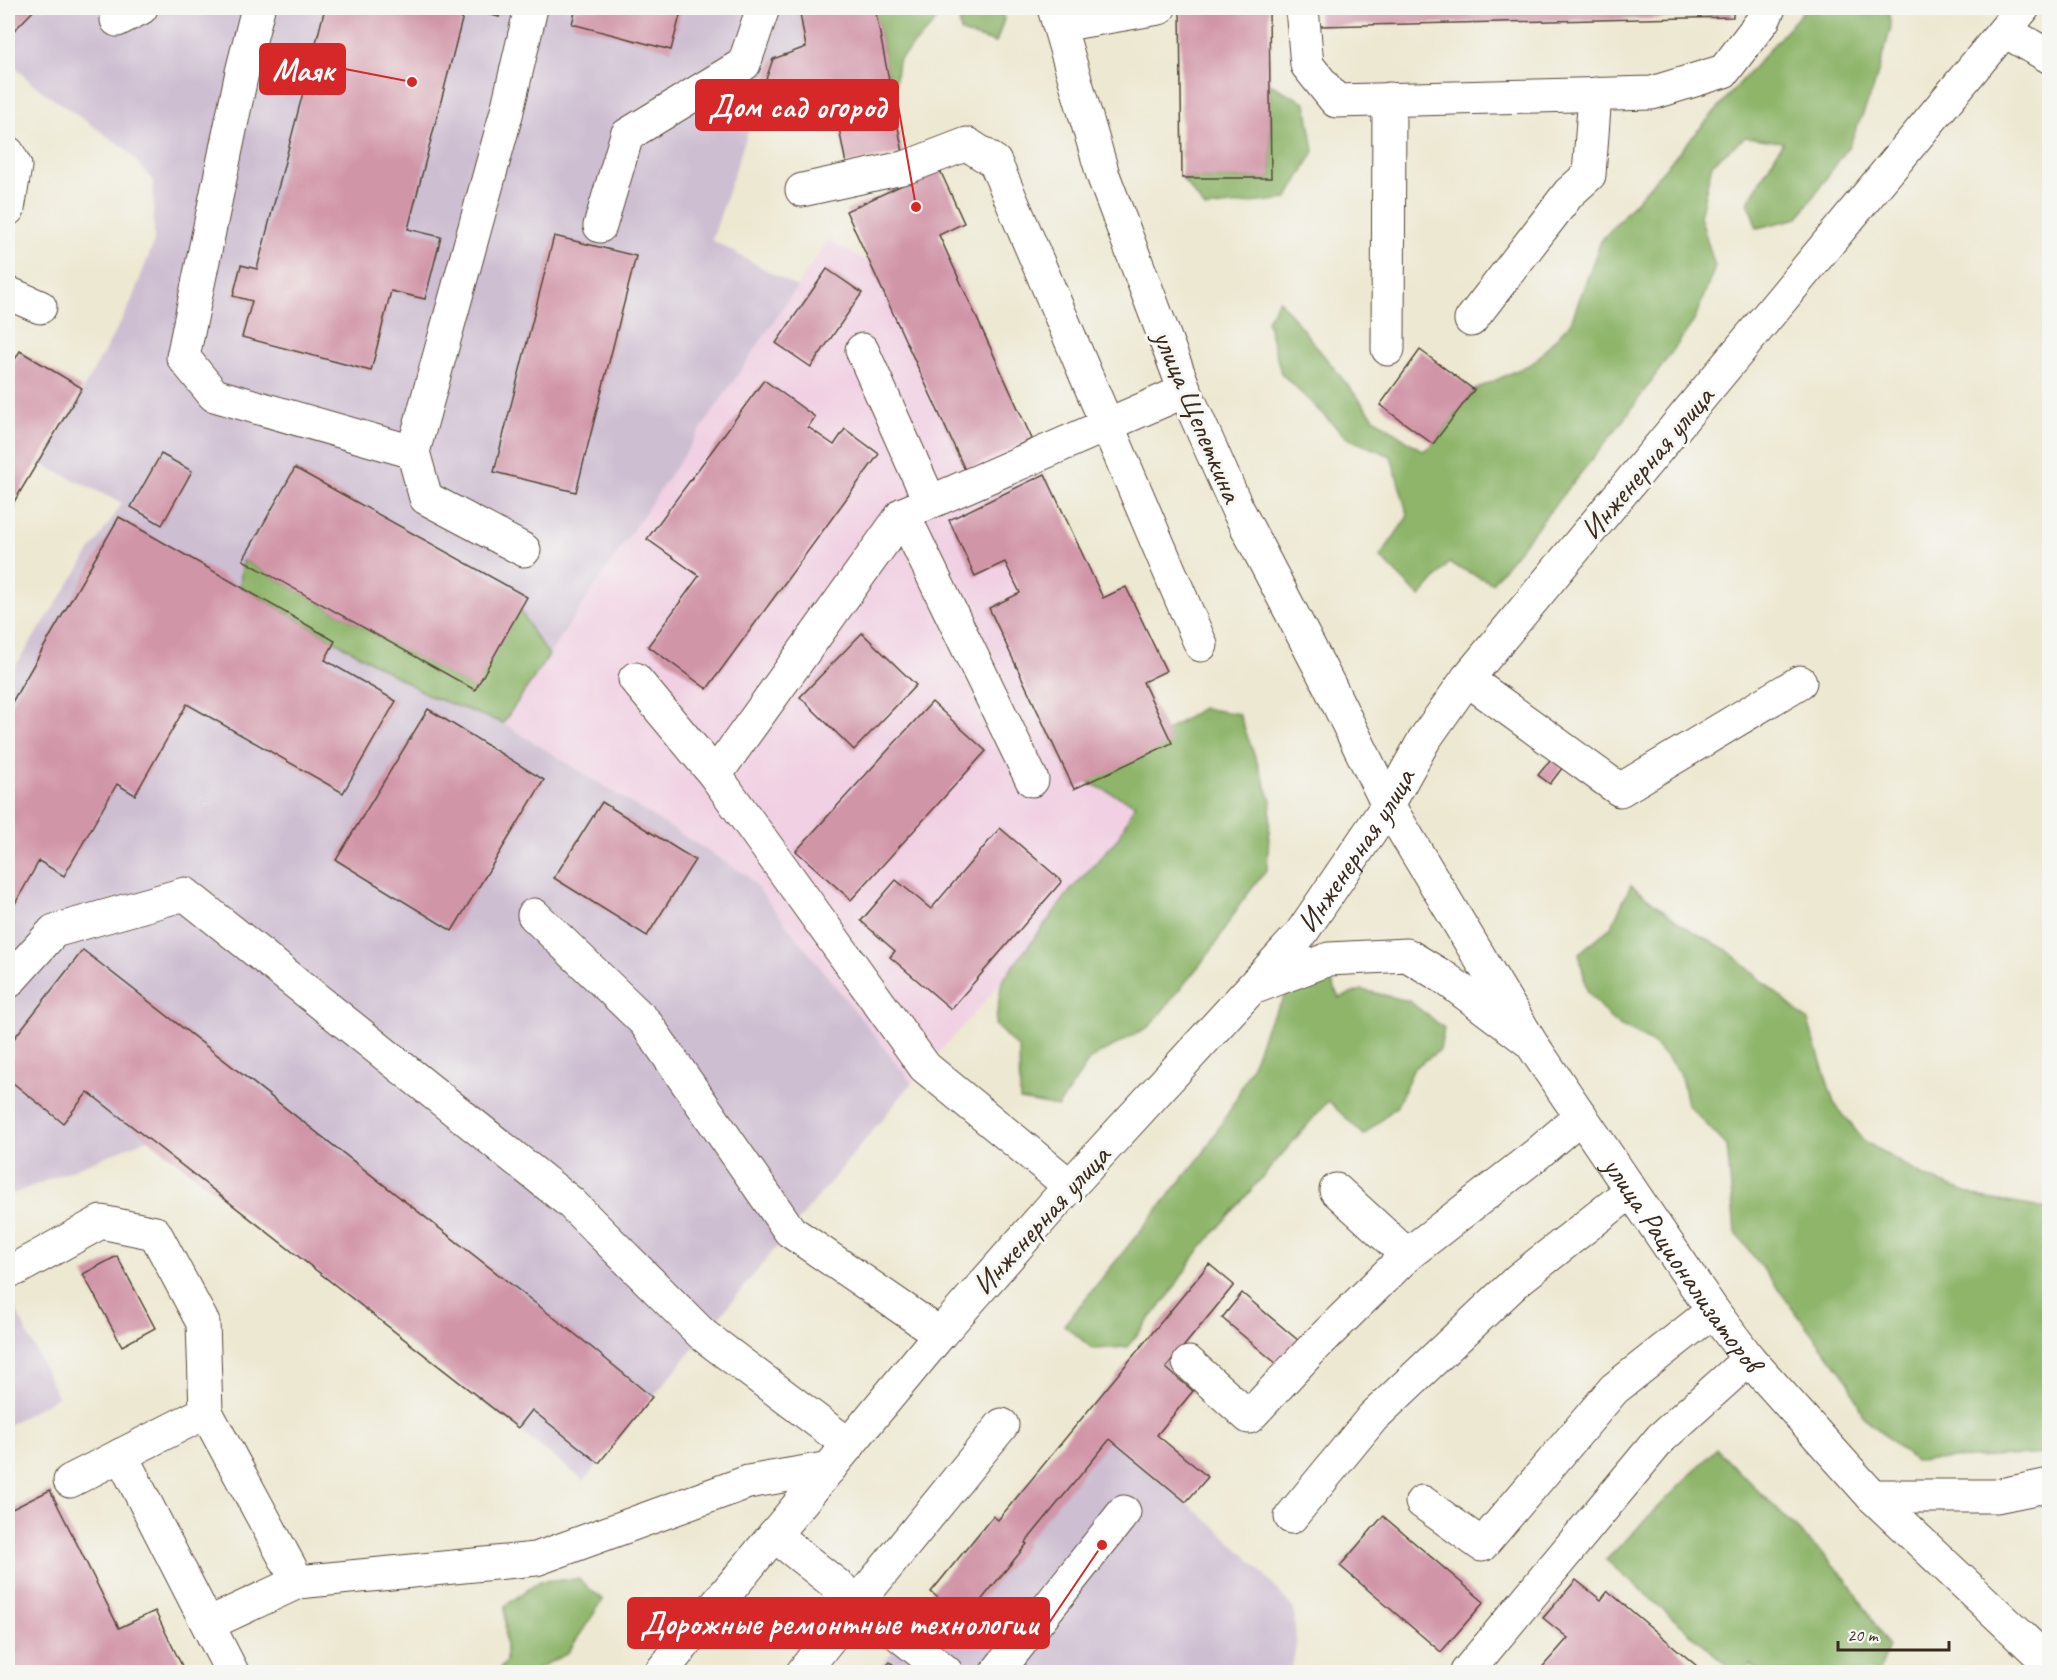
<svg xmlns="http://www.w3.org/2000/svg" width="2057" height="1680" font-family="Caveat,sans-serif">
<rect width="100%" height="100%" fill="#f6f6f2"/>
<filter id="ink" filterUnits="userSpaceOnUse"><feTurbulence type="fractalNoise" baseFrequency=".0167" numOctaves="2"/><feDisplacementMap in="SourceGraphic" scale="12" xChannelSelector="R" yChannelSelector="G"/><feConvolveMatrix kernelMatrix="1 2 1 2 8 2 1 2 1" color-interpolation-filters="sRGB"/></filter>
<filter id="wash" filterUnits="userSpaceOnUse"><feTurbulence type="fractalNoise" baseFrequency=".008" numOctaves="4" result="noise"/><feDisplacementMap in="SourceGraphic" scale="24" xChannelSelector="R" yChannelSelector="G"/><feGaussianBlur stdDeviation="1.35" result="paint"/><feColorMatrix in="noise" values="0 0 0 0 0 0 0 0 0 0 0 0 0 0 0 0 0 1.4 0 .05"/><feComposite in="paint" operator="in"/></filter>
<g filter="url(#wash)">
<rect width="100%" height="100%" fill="#ede8d1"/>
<!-- built -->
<path fill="#f1d0e3" d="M913 180 1032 439 1045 474 1172 743 1182 780 912 1083 748 876 503 723 828 240 869 262 846 211Z"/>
<!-- industrial -->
<g fill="#cebed1">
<path d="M8 8H799L806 47 772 59 712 240 797 287 503 723 748 876 912 1083 584 1481 148 1139 8 1196V677L122 503 41 464 129 307 154 242 153 181 126 149 32 84 8 59Z"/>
<path d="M8 1293 58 1397 8 1425Z"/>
<path d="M1083 1417 1210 1522 1259 1569 1294 1609 1296 1645 1291 1672H876L936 1596 931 1592 993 1516 998 1520Z"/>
</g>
<!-- forest -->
<g fill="#8eb56b" stroke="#647044" stroke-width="1.5">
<path d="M875 8H944L931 27 898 61 893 102Z"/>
<path d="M957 8H1001L1004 19 996 43 961 32Z"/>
<path d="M1806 8H1888L1891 27 1873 90 1849 146 1798 218 1757 228 1748 202 1783 142 1745 137 1712 164 1700 216 1715 267 1694 321 1622 422 1492 583 1449 563 1420 597 1380 557 1408 516 1391 456 1347 438 1281 373 1267 320 1279 300 1374 418 1423 451 1433 444 1474 390 1533 363 1571 322 1601 241Z"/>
<path d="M1270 84 1306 103 1314 151 1287 199 1205 208 1182 178H1271Z"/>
<path d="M243 560 474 689 520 609 533 633 549 655 503 723 430 696 240 586Z"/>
<path d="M1202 708 1239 714 1271 800 1267 869 1240 904 1211 951 1150 1026 1090 1059 1058 1107 1020 1100 1019 1049 995 1025 1002 981 1070 891 1118 838 1135 804 1087 782Z"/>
<path d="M1631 885 1685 927 1727 950 1808 1021 1834 1103 1864 1141 1923 1176 1982 1198 2049 1209V1454L1914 1461 1863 1416 1850 1384 1735 1232 1727 1146 1687 1104 1680 1072 1652 1042 1612 1021 1587 991 1579 953 1611 927Z"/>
<path d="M1330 977 1339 998 1362 990 1409 1001 1444 1028 1440 1050 1414 1068 1397 1106 1364 1135 1328 1101 1196 1254 1170 1294 1127 1347 1093 1349 1064 1325 1202 1155 1233 1105 1255 1058 1267 1025 1288 992 1309 981Z"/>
<path d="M1716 1449 1847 1579 1889 1647 1879 1672H1761L1750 1665 1741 1672H1735L1606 1560Z"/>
<path d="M578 1579 603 1600 567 1654 530 1672H497L506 1662 505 1606 540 1581Z"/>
</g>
<g id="blocks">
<!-- building -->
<g fill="#d195a8">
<path d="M8 8H36L8 37Z"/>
<path d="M325 8H501L499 17 465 8 408 229 441 237 425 299 391 291 371 371 242 337 252 301 233 296 241 265 257 269Z"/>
<path d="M576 8H682L671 50 572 24Z"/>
<path d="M799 8H875L903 153 846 164 836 113 749 128 773 59 806 47Z"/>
<path d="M1180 8H1269L1271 178H1182Z"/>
<path d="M1318 8H1733V17L1319 26Z"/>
<path d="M939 168 964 223 939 235 1032 439 965 470 846 211Z"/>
<path d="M554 236 636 256 576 492 494 472Z"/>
<path d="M827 269 862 293 811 367 776 343Z"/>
<path d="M1420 350 1474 390 1433 444 1380 405Z"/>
<path d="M20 351 82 388 8 512V371Z"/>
<path d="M764 380 815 417 808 427 834 445 845 429 879 454 707 689 648 646 699 576 647 539Z"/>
<path d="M161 454 192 471 162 525 131 507Z"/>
<path d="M295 468 527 597 475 690 243 560Z"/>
<path d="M1045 474 1103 598 1126 587 1166 671 1143 682 1172 743 1074 789 989 608 1020 593 1005 562 975 576 949 520Z"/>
<path d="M119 517 335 641 325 660 396 701 343 793 187 704 135 795 117 784 64 876 39 861 8 916V709Z"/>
<path d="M862 633 916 685 854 750 800 697Z"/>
<path d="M932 702 986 751 851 900 796 851Z"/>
<path d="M428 709 544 780 452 931 336 860Z"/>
<path d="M1555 754 1566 763 1550 784 1538 775Z"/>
<path d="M602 802 695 860 647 936 554 878Z"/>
<path d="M1000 828 1062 881 951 1009 890 957 895 951 861 921 896 880 931 909Z"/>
<path d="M83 950 585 1342 652 1397 599 1463 532 1410 518 1428 88 1092 63 1123 8 1079V1046Z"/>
<path d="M117 1256 155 1328 122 1346 83 1274Z"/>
<path d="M1209 1264 1234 1285 1166 1368 1193 1391 1157 1435 1208 1477 1186 1502 1110 1439 1025 1543 1027 1544 965 1620 931 1592 993 1516 998 1520Z"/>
<path d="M1242 1293 1299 1341 1278 1365 1222 1318Z"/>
<path d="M50 1490 119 1628 155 1611 185 1672H128L124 1666 111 1672H8V1511Z"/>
<path d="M1383 1516 1484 1602 1441 1652 1340 1566Z"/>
<path d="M1576 1580 1601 1600 1608 1591 1704 1672H1538L1568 1638 1543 1618Z"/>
<path d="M890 1662 902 1672H881Z"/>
</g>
</g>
</g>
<g filter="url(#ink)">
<use href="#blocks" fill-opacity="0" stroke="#564639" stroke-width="1.5"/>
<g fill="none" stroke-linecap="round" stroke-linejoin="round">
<!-- minor casing -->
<g stroke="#564639" stroke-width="35">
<g id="minor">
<path d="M258 8 242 72 183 357 214 395 413 452 426 498 524 550"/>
<path d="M1302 8 1307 65 1336 101 1652 93 1724 71 1764 19 1769 8"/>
<path d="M117 20 141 8"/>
<path d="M1060 25 1159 8"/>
<path d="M2005 31 2050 57"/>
<path d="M8 153 15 166 8 209"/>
<path d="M802 190 907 167 967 144 995 162 1201 645"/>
<path d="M600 226 627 135 744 64 763 8"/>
<path d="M8 293 40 307"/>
<path d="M1471 320 1569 193 1589 175 1595 94"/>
<path d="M1388 349 1389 99"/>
<path d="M862 350 930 502"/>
<path d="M413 452 506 115 531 8"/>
<path d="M903 514 1032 780"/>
<path d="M635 679 715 775"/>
<path d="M1467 679 1620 790 1800 682"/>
<path d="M534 915 645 1022 790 1231 940 1334"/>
<path d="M8 982 54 931 185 894 571 1203 703 1335 849 1445"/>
<path d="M1258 986 1329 959 1407 955 1445 978 1530 1042"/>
<path d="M1070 1186 925 1067 715 775 903 514 1185 391"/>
<path d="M1336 1190 1407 1255"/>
<path d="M16 1269 101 1222 155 1233 203 1323 206 1412 298 1582"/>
<path d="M1189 1363 1249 1417 1312 1349 1407 1255 1537 1154 1581 1116"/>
<path d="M121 1455 232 1672"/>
<path d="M70 1481 206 1412"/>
<path d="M1872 1496H1996L2050 1485"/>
<path d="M1422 1502 1482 1545 1614 1389 1713 1311"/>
<path d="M1291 1517 1373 1417 1519 1279 1631 1191"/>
<path d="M774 1535 946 1672"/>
<path d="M208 1624 298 1582 536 1559 748 1482 830 1468"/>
<path id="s1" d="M661 1672 940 1334 1070 1186 1300 935 1388 805 1424 740 1467 679 2023 8"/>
<path d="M803 1672 858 1602 1002 1425"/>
<path d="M997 1672 1124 1512"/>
<path d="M1467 1672 1661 1438 1749 1359"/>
</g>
</g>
<!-- major casing -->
<g stroke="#564639" stroke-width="35">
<g id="major">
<path id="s2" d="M1054 8 1103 175 1185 391 1237 508 1329 685 1388 805 1531 1043 1713 1311 1749 1359 1872 1496 2050 1664"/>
</g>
</g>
<!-- minor -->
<use href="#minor" stroke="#fff" stroke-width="33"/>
<!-- major -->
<use href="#major" stroke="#fff" stroke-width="33"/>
</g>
</g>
<g text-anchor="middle" stroke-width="6" stroke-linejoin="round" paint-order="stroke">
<!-- street labels -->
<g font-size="30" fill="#3b2a1e" stroke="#f6f6f2">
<text transform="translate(1198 416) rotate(67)" y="10">улица Щепеткина</text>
<text transform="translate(1647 463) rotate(-50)" y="10">Инженерная улица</text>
<text dy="10" stroke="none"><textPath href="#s1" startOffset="1077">Инженерная улица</textPath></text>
<text transform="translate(1041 1220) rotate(-48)" y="10">Инженерная улица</text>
<text dy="10" stroke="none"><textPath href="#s2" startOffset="1412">улица Рационализаторов</textPath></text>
</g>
</g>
<!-- callouts -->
<path fill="none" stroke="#d62828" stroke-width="2" d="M412 82L345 69M916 207L898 105M1102 1545L1049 1623"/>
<g fill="#d62828" stroke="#f6f6f2" stroke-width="2">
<circle cx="412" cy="82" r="6"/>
<circle cx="916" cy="207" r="6"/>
<circle cx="1102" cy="1545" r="6"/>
</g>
<g fill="#d62828" stroke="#d62828" stroke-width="2">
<rect x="260" y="44" width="85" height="50" rx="6"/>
<rect x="696" y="80" width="202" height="50" rx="6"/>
<rect x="628" y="1598" width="421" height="50" rx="6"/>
</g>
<g font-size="32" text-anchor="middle" font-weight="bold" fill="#fff">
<text x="303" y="81">Маяк</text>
<text x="797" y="117">Дом сад огород</text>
<text x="839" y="1634">Дорожные ремонтные технологии</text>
</g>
<!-- margin -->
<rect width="2057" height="1680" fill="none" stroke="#f6f6f2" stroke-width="30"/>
<!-- scale -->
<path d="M1838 1641v9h111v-9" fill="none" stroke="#3b2a1e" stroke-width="3"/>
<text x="1847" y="1641" font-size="18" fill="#3b2a1e" stroke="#f6f6f2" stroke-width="4.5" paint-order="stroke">20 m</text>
</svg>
